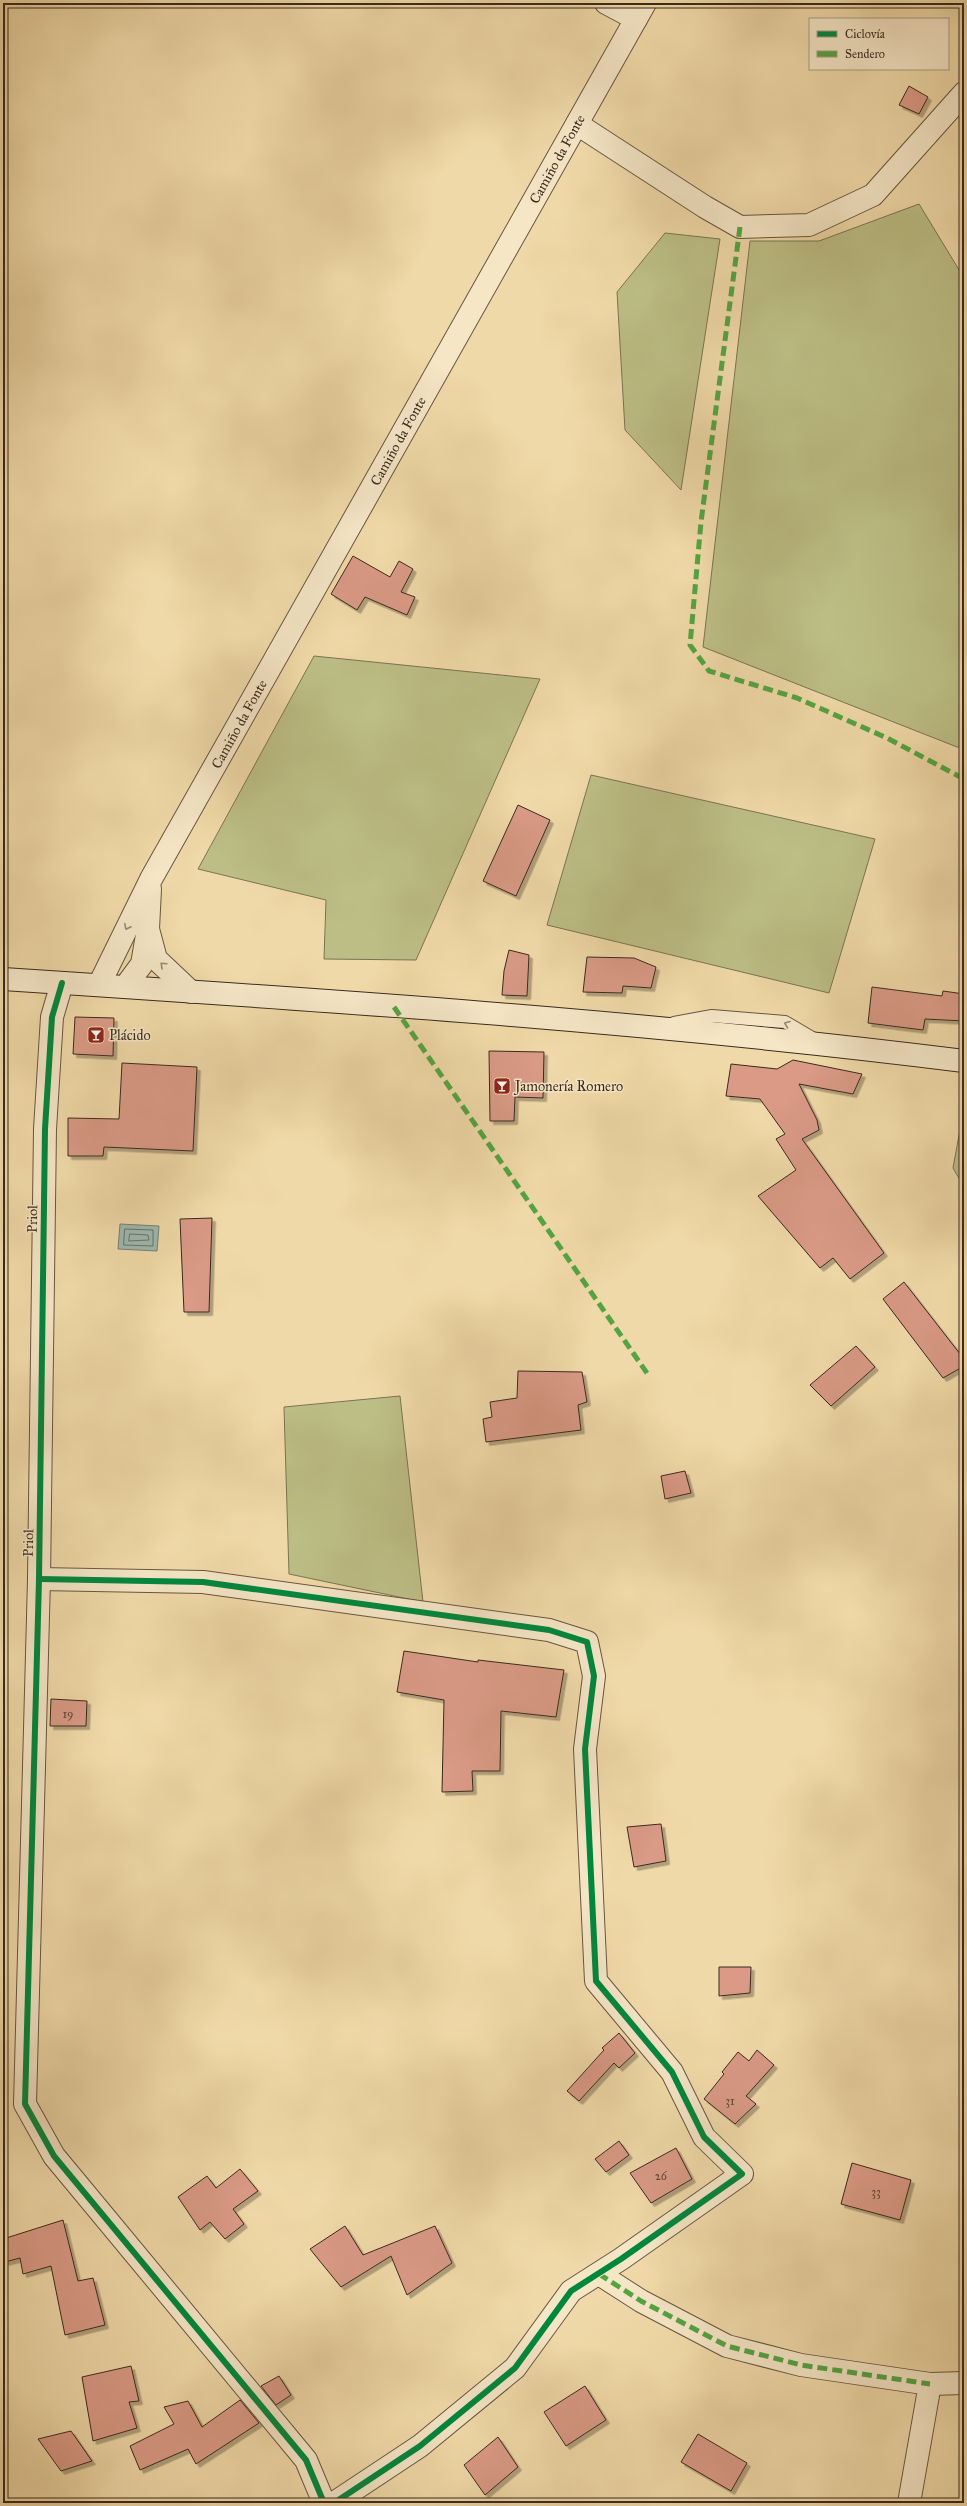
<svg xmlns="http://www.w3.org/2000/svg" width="967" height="2506" font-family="'IM FELL Great Primer',serif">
<defs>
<filter id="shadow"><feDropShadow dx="3.5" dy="3.5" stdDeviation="0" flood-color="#0004"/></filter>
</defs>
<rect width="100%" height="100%" fill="#f0d9a8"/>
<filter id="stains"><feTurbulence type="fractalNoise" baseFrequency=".005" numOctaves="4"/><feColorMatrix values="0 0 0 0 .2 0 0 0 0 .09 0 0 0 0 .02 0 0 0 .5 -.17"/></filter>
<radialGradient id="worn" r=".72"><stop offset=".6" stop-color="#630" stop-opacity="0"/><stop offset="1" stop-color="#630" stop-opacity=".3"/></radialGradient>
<!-- green -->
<g fill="#bcbe85" stroke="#7b7452">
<path d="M919 204 964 278V747H957L703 647 750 241H819Z"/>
<path d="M665 233 720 239 681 490 625 430 617 292Z"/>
<path d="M314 656 540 679 416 960 324 959 326 900 198 869Z"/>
<path d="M591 775 875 839 829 993 547 925Z"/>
<path d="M964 1108V1187L953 1168Z"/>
<path d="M400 1396 423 1602 289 1574 284 1407Z"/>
</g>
<!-- water -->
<path fill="#9cb9b0" stroke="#758076" d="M120 1224 159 1226 157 1251 118 1249Z"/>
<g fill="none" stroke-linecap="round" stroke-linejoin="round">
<!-- shore -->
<g stroke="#6b7267" stroke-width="1">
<path d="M125 1229 153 1230V1246L124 1245Z"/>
<path d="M130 1234 148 1235 149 1240 129 1241Z"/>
</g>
</g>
<!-- building -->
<g fill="#da9a86" stroke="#3a2a1e" filter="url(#shadow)">
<path d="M909 86 928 97 919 114 899 105Z"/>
<path d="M353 556 390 577 399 561 413 569 401 592 415 597 407 615 365 597 357 610 331 594Z"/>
<path d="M518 805 550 820 516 896 483 881Z"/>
<path d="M509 950 529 955 527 996 502 995 504 971Z"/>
<path d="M587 957 634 958 656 967 651 988 623 986 622 993 583 992Z"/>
<path d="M872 987 942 996 943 991 964 994V1021L925 1019 923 1030 868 1023Z"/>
<path d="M75 1017 114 1018 113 1056 73 1054Z"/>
<path d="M489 1051 544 1052 543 1098 515 1097 514 1121H490Z"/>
<path d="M793 1060 862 1074 853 1094 799 1084 817 1120 819 1130 802 1139 884 1253 850 1279 833 1258 820 1268 758 1196 796 1170 776 1139 785 1134 760 1099 726 1096 731 1064 777 1069Z"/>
<path d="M122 1063 197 1067 193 1151 104 1147 103 1156H68V1118L119 1119Z"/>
<path d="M212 1218 209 1312H184L180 1219Z"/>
<path d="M904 1282 964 1359V1366L943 1378 883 1299Z"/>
<path d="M856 1346 875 1367 831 1406 810 1385Z"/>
<path d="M518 1371 582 1372 587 1402 578 1405 581 1430 486 1442 483 1419 492 1417 490 1402 517 1398Z"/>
<path d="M685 1471 691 1493 665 1499 661 1476Z"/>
<path d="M404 1651 478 1662V1660L564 1670 556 1717 501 1711 500 1771H472L473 1791 442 1792 444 1700 397 1692Z"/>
<path d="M51 1699 87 1701 86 1726H50Z"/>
<path d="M661 1824 666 1861 634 1867 627 1827Z"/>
<path d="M719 1967H751L750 1993 719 1996Z"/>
<path d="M619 2033 635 2053 619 2068 614 2063 579 2101 567 2091 604 2050 602 2048Z"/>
<path d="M757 2050 774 2065 746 2096 756 2104 735 2124 704 2099 724 2074 722 2072 738 2052 749 2061Z"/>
<path d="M619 2141 629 2155 606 2172 595 2159Z"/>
<path d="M676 2148 692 2179 651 2203 630 2173Z"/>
<path d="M852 2163 911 2180 900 2220 841 2204Z"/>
<path d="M240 2169 258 2191 233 2209 244 2224 225 2239 210 2222 200 2230 178 2197 207 2176 216 2188Z"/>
<path d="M63 2220 78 2281 93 2278 105 2325 65 2335 51 2266 23 2274 20 2258 5 2262 3 2253V2239Z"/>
<path d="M345 2226 363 2255 435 2226 452 2263 407 2295 391 2256 341 2287 310 2249Z"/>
<path d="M131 2366 139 2401 129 2402 137 2428 93 2441 82 2377Z"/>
<path d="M279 2376 291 2395 276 2405 261 2386Z"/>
<path d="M585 2386 606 2420 566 2446 544 2412Z"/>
<path d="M240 2400 259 2423 196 2464 188 2449 140 2470 130 2446 174 2424 164 2407 188 2401 202 2427Z"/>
<path d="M71 2431 92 2461 61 2471 38 2439Z"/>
<path d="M698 2434 747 2463 731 2491 681 2462Z"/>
<path d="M498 2437 518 2467 485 2495 464 2465Z"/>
</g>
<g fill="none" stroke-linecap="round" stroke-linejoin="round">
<!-- lane casing -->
<g stroke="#685640" stroke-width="14">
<path id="lane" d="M674 1023 712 1016 785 1022 814 1039"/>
</g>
<!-- street casing -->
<g stroke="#685640" stroke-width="24">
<g id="street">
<path d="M606 3 636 19"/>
<path d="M577 124 705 207 740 227 809 225 873 195 964 93"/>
<path d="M150 889 148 929 156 959 191 992"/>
<path d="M62 983 52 1017 45 1129 39 1579 25 2104 54 2156 306 2460 324 2503"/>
<path d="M99 985 151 879 645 3"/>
<path d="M125 987 142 964 147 935"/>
<path d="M39 1579 203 1582 549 1630 587 1642 594 1676 585 1749 596 1981 672 2072 704 2137 742 2174 621 2259 571 2291 515 2368 420 2446 334 2503"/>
<path d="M599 2274 641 2301 727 2346 801 2365 930 2384 964 2383"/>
<path d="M909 2503 930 2384"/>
</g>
</g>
<!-- secondary casing -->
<g stroke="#3a2a1e" stroke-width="24">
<path id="secondary" d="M3 979C324 1000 645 1021 964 1061"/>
</g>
<!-- lane -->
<use href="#lane" stroke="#f5e6c6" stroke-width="12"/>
<!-- street -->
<use href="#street" stroke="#f5e6c6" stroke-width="22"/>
<!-- secondary -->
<use href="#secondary" stroke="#f5e6c6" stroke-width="22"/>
<!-- quiet -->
<g stroke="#54a441" stroke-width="5" stroke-dasharray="10 5" stroke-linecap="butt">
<path d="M740 227 701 522 690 645 709 671 797 698 887 738 964 779"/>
<path d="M394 1007 649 1376"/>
<path d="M599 2274 641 2301 727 2346 801 2365 930 2384"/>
</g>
<!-- cycleway casing -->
<g stroke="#f5e6c6" stroke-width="8">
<g id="cycleway">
<path d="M62 983 52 1017 45 1129 39 1579 25 2104 54 2156 306 2460 324 2503"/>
<path d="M39 1579 203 1582 549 1630 587 1642 594 1676 585 1749 596 1981 672 2072 704 2137 742 2174 621 2259 571 2291 515 2368 420 2446 334 2503"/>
</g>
</g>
<!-- cycleway -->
<use href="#cycleway" stroke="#00873e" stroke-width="6"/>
</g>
<!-- one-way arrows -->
<defs><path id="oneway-chevron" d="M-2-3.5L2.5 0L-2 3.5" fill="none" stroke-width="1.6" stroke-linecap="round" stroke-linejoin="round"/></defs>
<g stroke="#988872">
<use href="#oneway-chevron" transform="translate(127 927) rotate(116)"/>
<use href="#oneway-chevron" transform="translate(163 965) rotate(-137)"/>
<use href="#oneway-chevron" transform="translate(787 1024) rotate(-159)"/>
</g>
<!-- icons -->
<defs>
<g id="bar-square" transform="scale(0.9)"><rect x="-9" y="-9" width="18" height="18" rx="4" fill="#8f2418" stroke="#f5e6c6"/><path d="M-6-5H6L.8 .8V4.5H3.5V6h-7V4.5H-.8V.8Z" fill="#fff"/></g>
</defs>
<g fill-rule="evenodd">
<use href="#bar-square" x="96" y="1035"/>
<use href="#bar-square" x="502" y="1086"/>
</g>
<g text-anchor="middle" stroke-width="3" stroke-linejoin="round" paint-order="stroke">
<!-- number labels -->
<g font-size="12" fill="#624638">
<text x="68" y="1718">19</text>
<text x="730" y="2105">31</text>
<text x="661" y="2180">26</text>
<text x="876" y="2196">33</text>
</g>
<!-- street labels -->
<g font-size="14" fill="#3a2a1e" stroke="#f5e6c6">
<text transform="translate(557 159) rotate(-61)" y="5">Camiño da Fonte</text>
<text transform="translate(398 441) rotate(-61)" y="5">Camiño da Fonte</text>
<text transform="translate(239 724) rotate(-61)" y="5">Camiño da Fonte</text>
<text transform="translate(32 1219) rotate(-89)" y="5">Priol</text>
<text transform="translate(28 1543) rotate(-89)" y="5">Priol</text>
</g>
<!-- poi labels -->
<g font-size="14" fill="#3a2a1e" stroke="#f5e6c6" text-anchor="start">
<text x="109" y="1040">Plácido</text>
<text x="515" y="1091">Jamonería Romero</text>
</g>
</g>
<!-- margin -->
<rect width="967" height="2506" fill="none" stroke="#f0d9a8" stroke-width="16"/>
<rect x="4" y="4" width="959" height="2498" fill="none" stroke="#3a2a1e" stroke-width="2"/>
<rect x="8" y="8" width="951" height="2490" fill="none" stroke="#3a2a1e"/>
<!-- legend -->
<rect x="809" y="18" width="140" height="52" fill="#f5e6c6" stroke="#aa9b83"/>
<rect x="817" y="31" width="20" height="6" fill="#00873e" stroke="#aa9b83"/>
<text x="845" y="38" font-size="12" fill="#3a2a1e">Ciclovía</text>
<rect x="817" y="51" width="20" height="6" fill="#54a441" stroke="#aa9b83"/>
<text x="845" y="58" font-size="12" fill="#3a2a1e">Sendero</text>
<rect width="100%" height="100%" filter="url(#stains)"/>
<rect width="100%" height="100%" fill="url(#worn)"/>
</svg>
